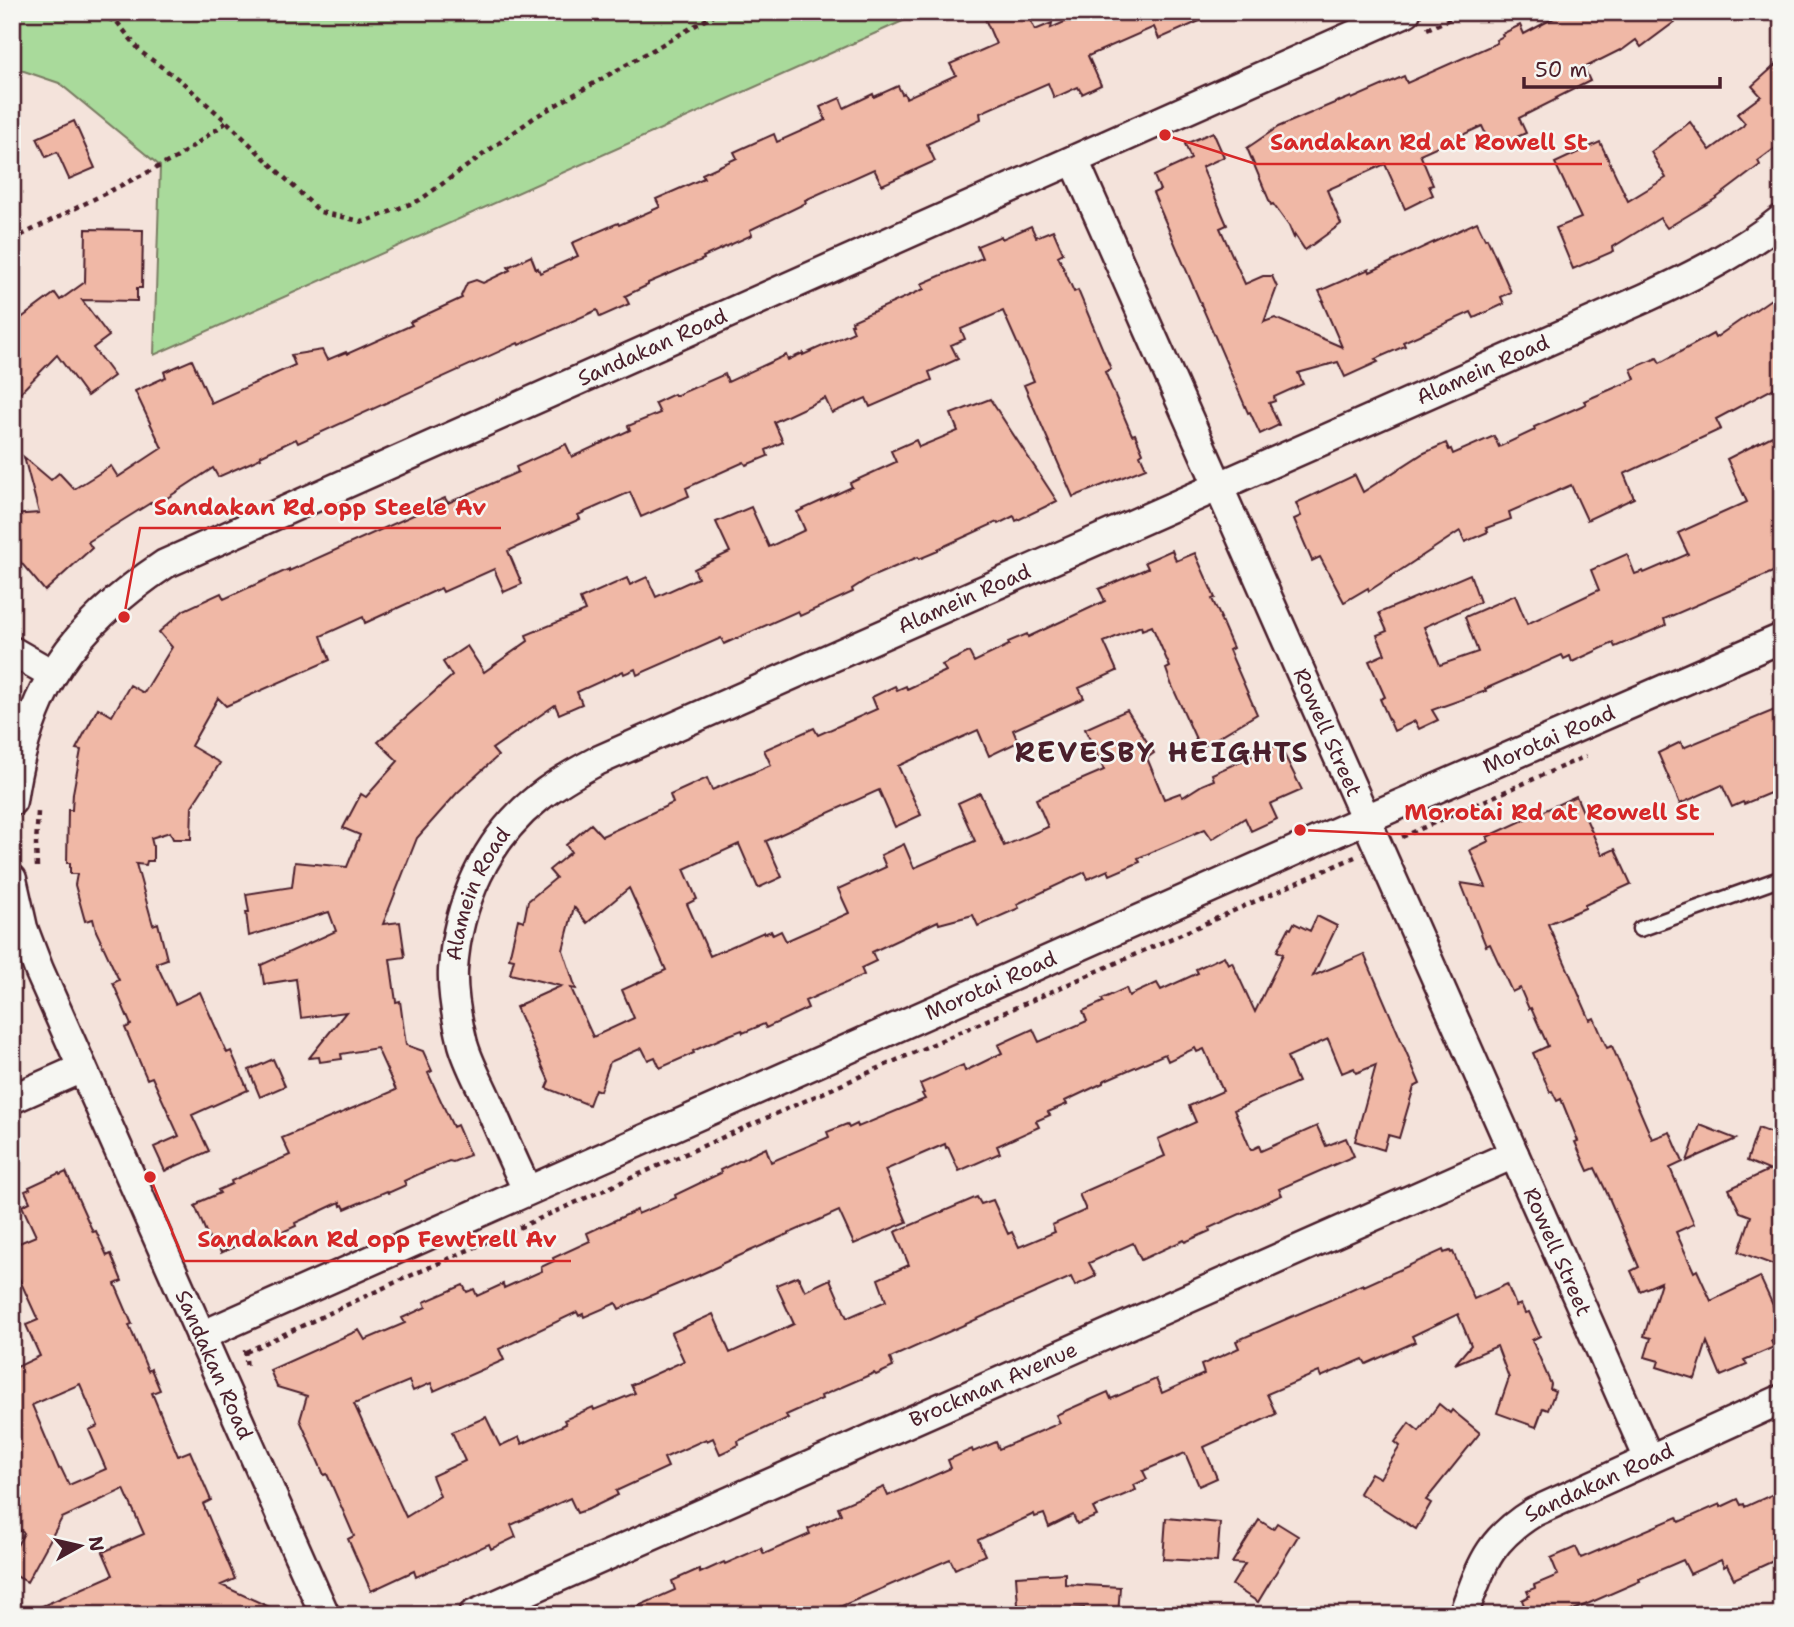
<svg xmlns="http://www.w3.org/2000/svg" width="1794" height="1627" font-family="'Shantell Sans',sans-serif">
<rect width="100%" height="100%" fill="#f4e3db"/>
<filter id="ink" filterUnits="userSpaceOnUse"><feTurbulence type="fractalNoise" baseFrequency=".0143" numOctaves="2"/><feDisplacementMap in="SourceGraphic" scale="14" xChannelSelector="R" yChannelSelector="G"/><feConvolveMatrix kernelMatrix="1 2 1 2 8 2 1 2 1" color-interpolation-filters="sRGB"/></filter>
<g filter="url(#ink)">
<!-- green -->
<path fill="#a9da9b" stroke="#7a7c63" stroke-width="2" d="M12 12H923L154 355 160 166 59 83 12 67Z"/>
<!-- building -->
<g fill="#f0b8a6" stroke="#4a1f2b" stroke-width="2" fill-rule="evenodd">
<path d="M982 12H1027L1035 30 1052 23 1051 28 1087 12H1220L1159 39 1154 27 1088 56 1101 85 1082 94 1078 87 1054 98 1048 83 980 113 981 119 927 144 935 161 882 185 874 169 805 200 806 203 750 230 752 235 703 257 704 259 648 283V285L625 296 629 304 600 317 597 310 519 345 518 343 298 443 296 439 260 456 261 458 218 477 213 468 155 506 152 502 88 542 92 548 45 591 12 552V515L39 513 24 457 51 480 59 473 74 489 111 466 118 477 162 448 135 391 166 377 164 372 192 360 211 403 295 365 291 355 322 350 327 360 346 352 347 354 412 325 410 322 462 298 461 296 467 283 476 280 483 283 510 270 508 267 531 256 536 269 538 268 540 273 578 256 572 243 618 223 619 225 660 207 656 199 704 178 702 174 737 158 734 152 774 134 777 142 826 120 820 107 840 98 844 108 873 94 874 97 898 86 902 94 904 93 906 98 956 75 950 64 996 44Z"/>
<path d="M1565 12H1688L1641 47 1636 40 1621 51 1620 50 1584 68 1590 81 1556 98 1557 99 1519 118 1526 133 1492 148 1482 126 1420 154 1433 185 1429 186 1433 195 1405 209 1385 164 1327 190 1341 224 1305 250 1295 235 1294 238 1289 226 1273 204 1271 205 1247 148 1278 127 1339 101V102L1351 97 1352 99 1404 76 1407 83 1497 43 1496 40 1503 36 1502 34 1520 25 1524 34Z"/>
<path d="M1782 59V143L1758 161 1760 165 1715 199 1667 228 1660 218 1613 247 1614 251 1573 269 1556 228 1581 218 1555 163 1600 142 1628 201 1666 178 1651 152 1690 122 1710 150 1743 126 1745 123 1737 114 1761 96 1752 86Z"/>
<path d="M74 121 95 168 69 179 57 152 46 157 37 138Z"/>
<path d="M1213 132 1224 157 1202 167 1227 225 1220 228 1245 284 1263 276H1272L1277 287 1264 322 1275 318 1342 347 1322 301H1324L1319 291 1369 269 1370 272 1477 222 1485 239 1487 238 1511 292 1501 297 1504 304 1474 318 1471 312 1403 342 1405 346 1375 359 1378 362 1345 377 1338 362 1298 373 1303 384 1274 397 1275 401 1269 403 1279 425 1260 434 1250 412 1248 413 1153 193 1160 190 1154 176 1191 159 1185 144Z"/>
<path d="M1031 226 1036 237 1053 230 1063 253 1058 256 1074 292 1078 290 1111 369 1105 372 1132 435 1135 434 1143 453 1140 455 1146 468 1073 497 1024 385 1034 381 1003 311 961 329 965 339 951 345 958 359 929 372 932 380 870 407 866 398 832 413 825 398 774 422 783 442 766 450 768 456 746 465 744 462 686 488 689 496 641 517 630 492 578 515 580 519 508 551 522 584 504 592 494 569 443 592 441 588 365 623 363 617 321 636 330 660 226 706 218 698 191 746 220 763 192 806 191 839H173L170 832 151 838 153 846V861H147L146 865 136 864 153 925 158 923 167 959 156 963 175 1004 200 992 227 1053 231 1051 248 1090 192 1115 209 1151 165 1171 154 1147 179 1136 152 1077 147 1079 125 1028 131 1025 113 983 119 980 96 931 93 919 85 921 75 885 77 874H70V863H67L68 810H72L73 793 81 750 76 749 98 708 112 716 130 685 144 693 172 647 159 632 184 610 221 593 224 599 289 569V571L418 513 417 510 445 498 448 503 518 472 516 467 566 444 572 457 630 430 628 426 660 413 655 403 674 394 675 396 725 374 728 382 786 355 788 360 803 353V355L854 332 851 324H853L852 321 924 289 921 284 982 258 977 246 1001 236 1002 239Z"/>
<path d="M86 229 143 230 142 288H137V301L82 300 109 336 93 348 114 376 87 396 57 355 12 401V325L55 293 60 300 85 282Z"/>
<path d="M1782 297V384L1716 419 1721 429 1624 474 1634 498 1587 520 1571 485 1509 512 1511 519 1486 528 1488 532 1465 542 1460 531 1369 591 1368 588 1344 602 1320 557 1312 561 1294 519 1301 516 1296 503 1355 475 1363 492 1422 454 1446 443 1449 450 1451 449 1453 454 1494 436 1499 447 1535 430 1534 427 1586 404 1584 401 1635 379 1631 369 1657 358 1660 363 1713 334 1715 338 1771 299 1774 303Z"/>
<path d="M990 399 1057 501 1016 521 1014 516 998 524 997 522 938 549V551L919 559 918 557 869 578 852 589 853 592 800 616 798 611 724 644 721 638 637 675 635 669 624 674 623 671 577 692 582 704 559 714 555 705 492 749 498 756 457 793 417 838 383 924 400 922 405 957 390 959 396 1002 400 1001 406 1045 423 1051 432 1071 428 1073 453 1127 457 1125 470 1155 453 1162 449 1161 421 1173 404 1181 406 1185 388 1193 387 1191 345 1209 343 1205 341 1206 340 1202 295 1223 296 1226 258 1243 255 1237 221 1253 216 1241 211 1244 195 1206 199 1204V1202L220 1193 218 1190 232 1184 231 1181 290 1155 282 1138 396 1090 377 1048 341 1054 342 1059 320 1062 319 1057 309 1058 346 1012 301 1018 296 979 264 984 261 965 336 931 329 912 249 936 246 912H249L246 894 292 887 295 862 347 867 360 835 343 828 361 794 366 797 398 761 378 742 452 676 443 662 467 646 484 672 528 641 526 635 585 611 580 599 627 578 630 585 647 577 656 597 698 578 694 569 730 552 716 522 751 507 769 547 805 530 797 512 852 487 850 483 896 462 891 451 916 440 919 447 958 431 951 414Z"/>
<path d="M1782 431V568L1664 619 1666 625 1615 647 1613 643 1572 662 1570 656 1564 659 1562 655 1485 689 1486 691 1432 710 1438 720 1419 729 1415 721 1394 731 1380 699 1385 697 1369 661 1385 654 1377 635 1387 631 1379 613 1470 574 1480 602 1424 627 1440 665 1478 652 1465 617 1515 595 1527 624 1599 590 1591 570 1627 554 1635 574 1643 571 1644 573 1688 554 1678 533 1747 502 1727 459Z"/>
<path d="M1172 550 1176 561 1195 553 1215 598 1212 599 1221 618H1220L1233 648 1229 650 1257 714 1200 748 1172 686 1166 669 1170 667 1152 626 1142 630 1141 626 1104 642 1117 671 1079 688 1084 698 1013 730 1018 742 989 756 978 730 898 766 921 815 895 827 879 790 766 841 782 877 758 888 739 844 684 869 697 899 687 904 710 956 764 932V934L771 931 773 935 781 931 786 941 849 913 838 889 886 867 881 855 904 844 914 868 975 841 958 803 980 793 1004 846 1048 827 1036 799 1104 770 1085 729 1127 710 1154 753 1147 758 1164 799 1180 793 1183 797 1202 785 1214 780 1212 774 1279 744 1302 790 1270 804 1277 819 1251 831 1245 818 1212 839 1205 829 1138 858 1140 862 1110 875 1108 870 1088 879 1085 872 1017 904 1019 908 978 926 973 915 939 924 938 921 872 952 876 961 861 968 864 975 805 1001 808 1008 766 1028 764 1024 743 1033 742 1030 729 1035 693 1051 694 1053 660 1068 655 1057 648 1060 642 1048 610 1062 600 1091 595 1089 589 1105 546 1088 549 1081 516 1007 521 1005V1004L561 986 510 974 514 959 509 958 518 919 524 921 528 901 556 878 549 870 571 852 566 845 591 824 602 836 673 803 670 795 707 778 712 790 771 765 764 750 814 728 818 735 877 709 872 697 895 686 897 690 906 686 907 689 946 671 942 665 969 652 974 662 1009 645 1008 642 1027 634 1028 637 1105 601 1099 589 1148 568 1145 562ZM629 888 666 970 622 990 634 1018 593 1037 571 988 576 989 563 950 574 907 587 923Z"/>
<path d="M1782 707V788L1744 804 1743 802 1732 807 1722 785 1680 804 1658 753 1681 742 1683 748Z"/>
<path d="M1576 796 1602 855 1615 849 1631 884 1585 905V908L1548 924 1590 1020 1594 1018 1607 1048 1612 1046 1652 1139 1670 1132 1683 1162 1670 1168 1694 1224 1676 1232 1694 1272 1697 1270 1711 1301 1760 1277 1782 1325V1335L1771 1341 1774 1347 1744 1360 1747 1365 1721 1376 1707 1342 1695 1379 1657 1367 1659 1361 1645 1357 1651 1338 1644 1336 1661 1282 1640 1291 1631 1271 1639 1267 1606 1191 1595 1168 1588 1171 1575 1142 1578 1141 1561 1099 1557 1101 1552 1091 1550 1092 1533 1053 1548 1046 1531 1008 1529 1009 1520 988 1512 992 1490 944 1486 946 1461 883 1486 887 1470 850 1489 841 1487 837Z"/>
<path d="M1317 916 1337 926 1313 976 1364 954 1420 1084 1414 1087 1399 1138 1388 1135 1384 1150 1355 1141 1376 1065 1356 1073 1354 1068 1342 1073 1328 1039 1287 1057 1298 1082 1234 1110 1251 1150 1259 1146 1261 1151 1317 1126 1326 1146 1346 1138 1354 1156 1279 1189 1282 1195 1209 1228 1210 1231 1185 1242 1184 1240 1141 1260 1133 1243 1089 1263 1096 1276 1075 1286 1071 1277 890 1358 893 1367 876 1375 874 1373 821 1396 822 1399 786 1415 788 1418 738 1441 739 1445 720 1454 713 1438 707 1441 706 1439 664 1458 668 1467 616 1491 618 1495 589 1509 577 1513 570 1498 511 1525 516 1537 491 1549 489 1544 416 1577 414 1571 371 1591 348 1539 354 1536 327 1474 324 1475 300 1420 307 1396 277 1387 270 1370 359 1330 365 1340 405 1323 402 1318 426 1307 424 1302 463 1285 467 1292 474 1289 477 1296 503 1284 504 1288 542 1271 541 1267 554 1261 553 1258 590 1241 587 1233 637 1210 638 1214 676 1198 675 1195 721 1173 720 1170 766 1148 771 1162 829 1137 827 1132 847 1124 849 1128 857 1124 858 1127 925 1099 922 1094 924 1093 920 1084 963 1065 965 1071 1002 1053 998 1045 1033 1029 1039 1042 1087 1021 1083 1011 1103 1002 1102 999 1126 988 1129 996 1157 983 1161 990 1198 973 1196 969 1224 956 1228 964 1232 962 1255 1012 1283 954 1277 951 1289 928 1291 929 1294 923 1310 931ZM1195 1048 1197 1052 1204 1049 1223 1091 1189 1106 1196 1122 1158 1139 1165 1156 1079 1194 1086 1210 1052 1225 1055 1232 1019 1247 1012 1232 1008 1234 993 1200 981 1204 977 1197 895 1232 909 1265 878 1279 886 1301 847 1318 830 1279 805 1291 798 1276 776 1285 794 1324 730 1353 713 1314 671 1333 684 1361 631 1385 635 1393 594 1410 593 1407 564 1420 566 1424 522 1444 519 1437 500 1446 486 1417 452 1432 465 1461 432 1476 440 1496 406 1517 354 1404 409 1381 413 1391 431 1383 434 1391 504 1360 499 1349 577 1312 579 1316 583 1314 584 1317 616 1303 619 1309 697 1276 721 1265V1264L839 1211 854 1244 907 1222 885 1170 945 1144 946 1148 948 1147 959 1171 1000 1153 997 1146 1039 1127 1036 1121 1050 1115 1048 1112 1067 1104 1065 1101 1103 1083V1081L1165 1054 1168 1061Z"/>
<path d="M273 1059 285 1086 260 1097 249 1070Z"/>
<path d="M1700 1125 1736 1139 1687 1161Z"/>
<path d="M1758 1128 1782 1137V1268L1739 1252 1751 1216 1740 1212 1729 1189 1769 1170 1747 1161Z"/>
<path d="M66 1172 93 1232 96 1231 107 1256 111 1254 122 1281 115 1284 132 1324 129 1325 148 1371 151 1369 160 1390 152 1393 178 1456 190 1451 211 1500 203 1504 235 1579 221 1585 287 1615H178L158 1606 140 1615H22L113 1575 103 1552 144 1534 124 1489 62 1518 27 1582 12 1574V1554L24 1533 12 1526V1360L15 1368 40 1356 26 1325 38 1320 12 1263V1246L36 1236 22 1206 30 1202 25 1191 30 1189 29 1187 59 1173 60 1175ZM80 1384 98 1426 89 1430 106 1469 69 1485 61 1468 59 1469 32 1405Z"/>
<path d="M1443 1250 1444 1253 1450 1251 1451 1253 1453 1252 1474 1299 1507 1284 1516 1306 1521 1304 1525 1313 1529 1312 1540 1336 1532 1340 1551 1384 1550 1389 1555 1391 1548 1410 1543 1408 1536 1427 1497 1413 1509 1378 1497 1346 1455 1364 1471 1345 1458 1314 1412 1336 1415 1342 1366 1364 1363 1359 1321 1377 1319 1372 1267 1394 1276 1414 1204 1447 1217 1478 1199 1486 1185 1453 1143 1471 1147 1479 1134 1485 1136 1490 1093 1508 1097 1516 1077 1524 1073 1515 1049 1527 1044 1514 1035 1517 1034 1514 978 1540 985 1555 955 1569 950 1559 821 1615H618L675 1590 672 1581 699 1569 700 1573 724 1562 725 1564 761 1548 764 1554 810 1534 808 1529 841 1514 838 1507 884 1487 888 1496 951 1468 948 1460 972 1449 973 1452 996 1442 999 1449 1060 1423 1056 1415 1108 1392 1111 1399 1156 1379 1162 1393 1204 1374 1201 1365 1239 1348 1236 1341 1344 1294 1343 1293 1363 1284 1364 1286Z"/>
<path d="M1439 1404 1450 1413 1452 1410 1480 1433 1426 1500 1431 1503 1416 1529 1359 1493 1371 1473 1380 1478 1400 1446 1395 1442 1409 1423 1419 1431Z"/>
<path d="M1782 1490V1557L1734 1579 1727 1565 1724 1567 1721 1560 1690 1574 1683 1560 1639 1579 1640 1581 1562 1615H1528L1522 1600 1529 1596 1527 1591 1535 1588 1534 1585 1558 1575 1551 1558 1576 1547 1581 1558 1677 1517 1679 1522 1720 1504 1721 1507 1738 1499 1741 1505 1744 1504 1745 1507Z"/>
<path d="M1166 1518 1220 1523 1217 1562 1163 1559Z"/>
<path d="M1259 1520 1273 1529 1277 1523 1298 1536 1258 1602 1232 1585 1245 1564 1232 1563Z"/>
<path d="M1065 1573V1584L1120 1587 1118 1615H1084V1608L1031 1612 1030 1605H1018L1016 1576Z"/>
</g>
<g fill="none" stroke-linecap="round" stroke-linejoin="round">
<!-- service casing -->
<g stroke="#4a1f2b" stroke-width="19">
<path id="service" d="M1640 929 1782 878"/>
</g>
<!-- minor casing -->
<g stroke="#4a1f2b" stroke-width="33">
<g id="minor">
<path id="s1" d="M1074 160 1649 1459"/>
<path d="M12 651 52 674"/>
<path id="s2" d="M12 801C28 689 72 626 165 564L1406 12"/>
<path id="s3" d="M12 879 23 928 39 970 325 1615"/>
<path d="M12 1099 82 1068"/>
<path id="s4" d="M527 1190C513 1160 499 1129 486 1098 478 1080 468 1062 463 1044 457 1020 452 994 453 970 457 904 486 839 538 798 556 783 576 772 597 761L1645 298C1693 276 1741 252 1782 219"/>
<path id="s5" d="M201 1336 1366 819 1782 638"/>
<path id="s6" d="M473 1615 1514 1154"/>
<path id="s7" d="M1463 1615C1482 1565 1487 1541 1534 1512L1782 1399"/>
</g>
</g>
<!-- path -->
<g stroke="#4a1f2b" stroke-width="4.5" stroke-dasharray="5 5" stroke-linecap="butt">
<path d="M12 16 19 12"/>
<path d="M1427 29 1465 12"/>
<path d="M227 122 320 212 364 222 420 200 535 117 719 12"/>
<path d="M12 240 176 158 227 122 181 81 141 52 117 22 91 12"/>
<path d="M1402 837 1586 756"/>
<path d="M37 867 36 844 38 812"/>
<path d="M245 1350 247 1369"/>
<path d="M246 1352 394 1283 1355 857"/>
</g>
<!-- service -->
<use href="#service" stroke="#f6f6f2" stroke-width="14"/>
<!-- minor -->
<use href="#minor" stroke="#f6f6f2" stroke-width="28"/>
</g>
</g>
<g text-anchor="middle" stroke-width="5" stroke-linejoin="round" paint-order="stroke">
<!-- street labels -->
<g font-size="21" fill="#4a1f2b" stroke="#f6f6f2">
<text dy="7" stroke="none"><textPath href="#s2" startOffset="826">Sandakan Road</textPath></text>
<text dy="7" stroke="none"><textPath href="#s4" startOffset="1470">Alamein Road</textPath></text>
<text dy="7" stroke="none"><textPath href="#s4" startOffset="903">Alamein Road</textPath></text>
<text dy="7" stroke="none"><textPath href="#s1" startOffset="626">Rowell Street</textPath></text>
<text dy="7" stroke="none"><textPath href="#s5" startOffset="1474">Morotai Road</textPath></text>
<text dy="7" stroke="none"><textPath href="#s4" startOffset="315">Alamein Road</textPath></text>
<text dy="7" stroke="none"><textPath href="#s5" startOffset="864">Morotai Road</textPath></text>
<text dy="7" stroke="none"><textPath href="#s1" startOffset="1194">Rowell Street</textPath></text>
<text dy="7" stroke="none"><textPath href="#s3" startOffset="527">Sandakan Road</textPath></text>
<text dy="7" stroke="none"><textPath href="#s6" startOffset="569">Brockman Avenue</textPath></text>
<text dy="7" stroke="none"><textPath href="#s7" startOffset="200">Sandakan Road</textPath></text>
</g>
<!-- district labels -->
<g font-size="28" font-weight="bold" letter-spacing="2" fill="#4a1f2b" stroke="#f6f6f2">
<text x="1162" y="762">REVESBY HEIGHTS</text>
</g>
</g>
<!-- callouts -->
<path fill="none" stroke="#d62828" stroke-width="2.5" d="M1165 135L1256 164H1602M124 617L140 528H501M1300 830L1391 834H1714M150 1177L184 1261H571"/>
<g fill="#d62828" stroke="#f6f6f2" stroke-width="2.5">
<circle cx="1165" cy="135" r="7"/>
<circle cx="124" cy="617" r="7"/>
<circle cx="1300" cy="830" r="7"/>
<circle cx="150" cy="1177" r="7"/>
</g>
<g font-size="23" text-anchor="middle" font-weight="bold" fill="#d62828" stroke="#f6f6f2" stroke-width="5" stroke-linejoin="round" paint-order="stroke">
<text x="1429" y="150">Sandakan Rd at Rowell St</text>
<text x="320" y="515">Sandakan Rd opp Steele Av</text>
<text x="1552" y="820">Morotai Rd at Rowell St</text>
<text x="377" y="1247">Sandakan Rd opp Fewtrell Av</text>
</g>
<!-- margin -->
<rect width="1794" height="1627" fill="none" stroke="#f6f6f2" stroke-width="42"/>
<rect x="21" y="21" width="1752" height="1585" fill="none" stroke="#4a1f2b" stroke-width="2.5" filter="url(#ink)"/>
<!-- north arrow -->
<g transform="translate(80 1546) rotate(82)" stroke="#f6f6f2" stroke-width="5" paint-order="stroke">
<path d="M0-5L12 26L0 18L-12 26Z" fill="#4a1f2b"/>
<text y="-10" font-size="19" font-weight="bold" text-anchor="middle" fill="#4a1f2b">N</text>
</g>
<!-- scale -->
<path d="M1524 77v10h196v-10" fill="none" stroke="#4a1f2b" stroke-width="3.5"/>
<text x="1535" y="77" font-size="21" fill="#4a1f2b" stroke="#f6f6f2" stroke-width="5" paint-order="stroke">50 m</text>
</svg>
